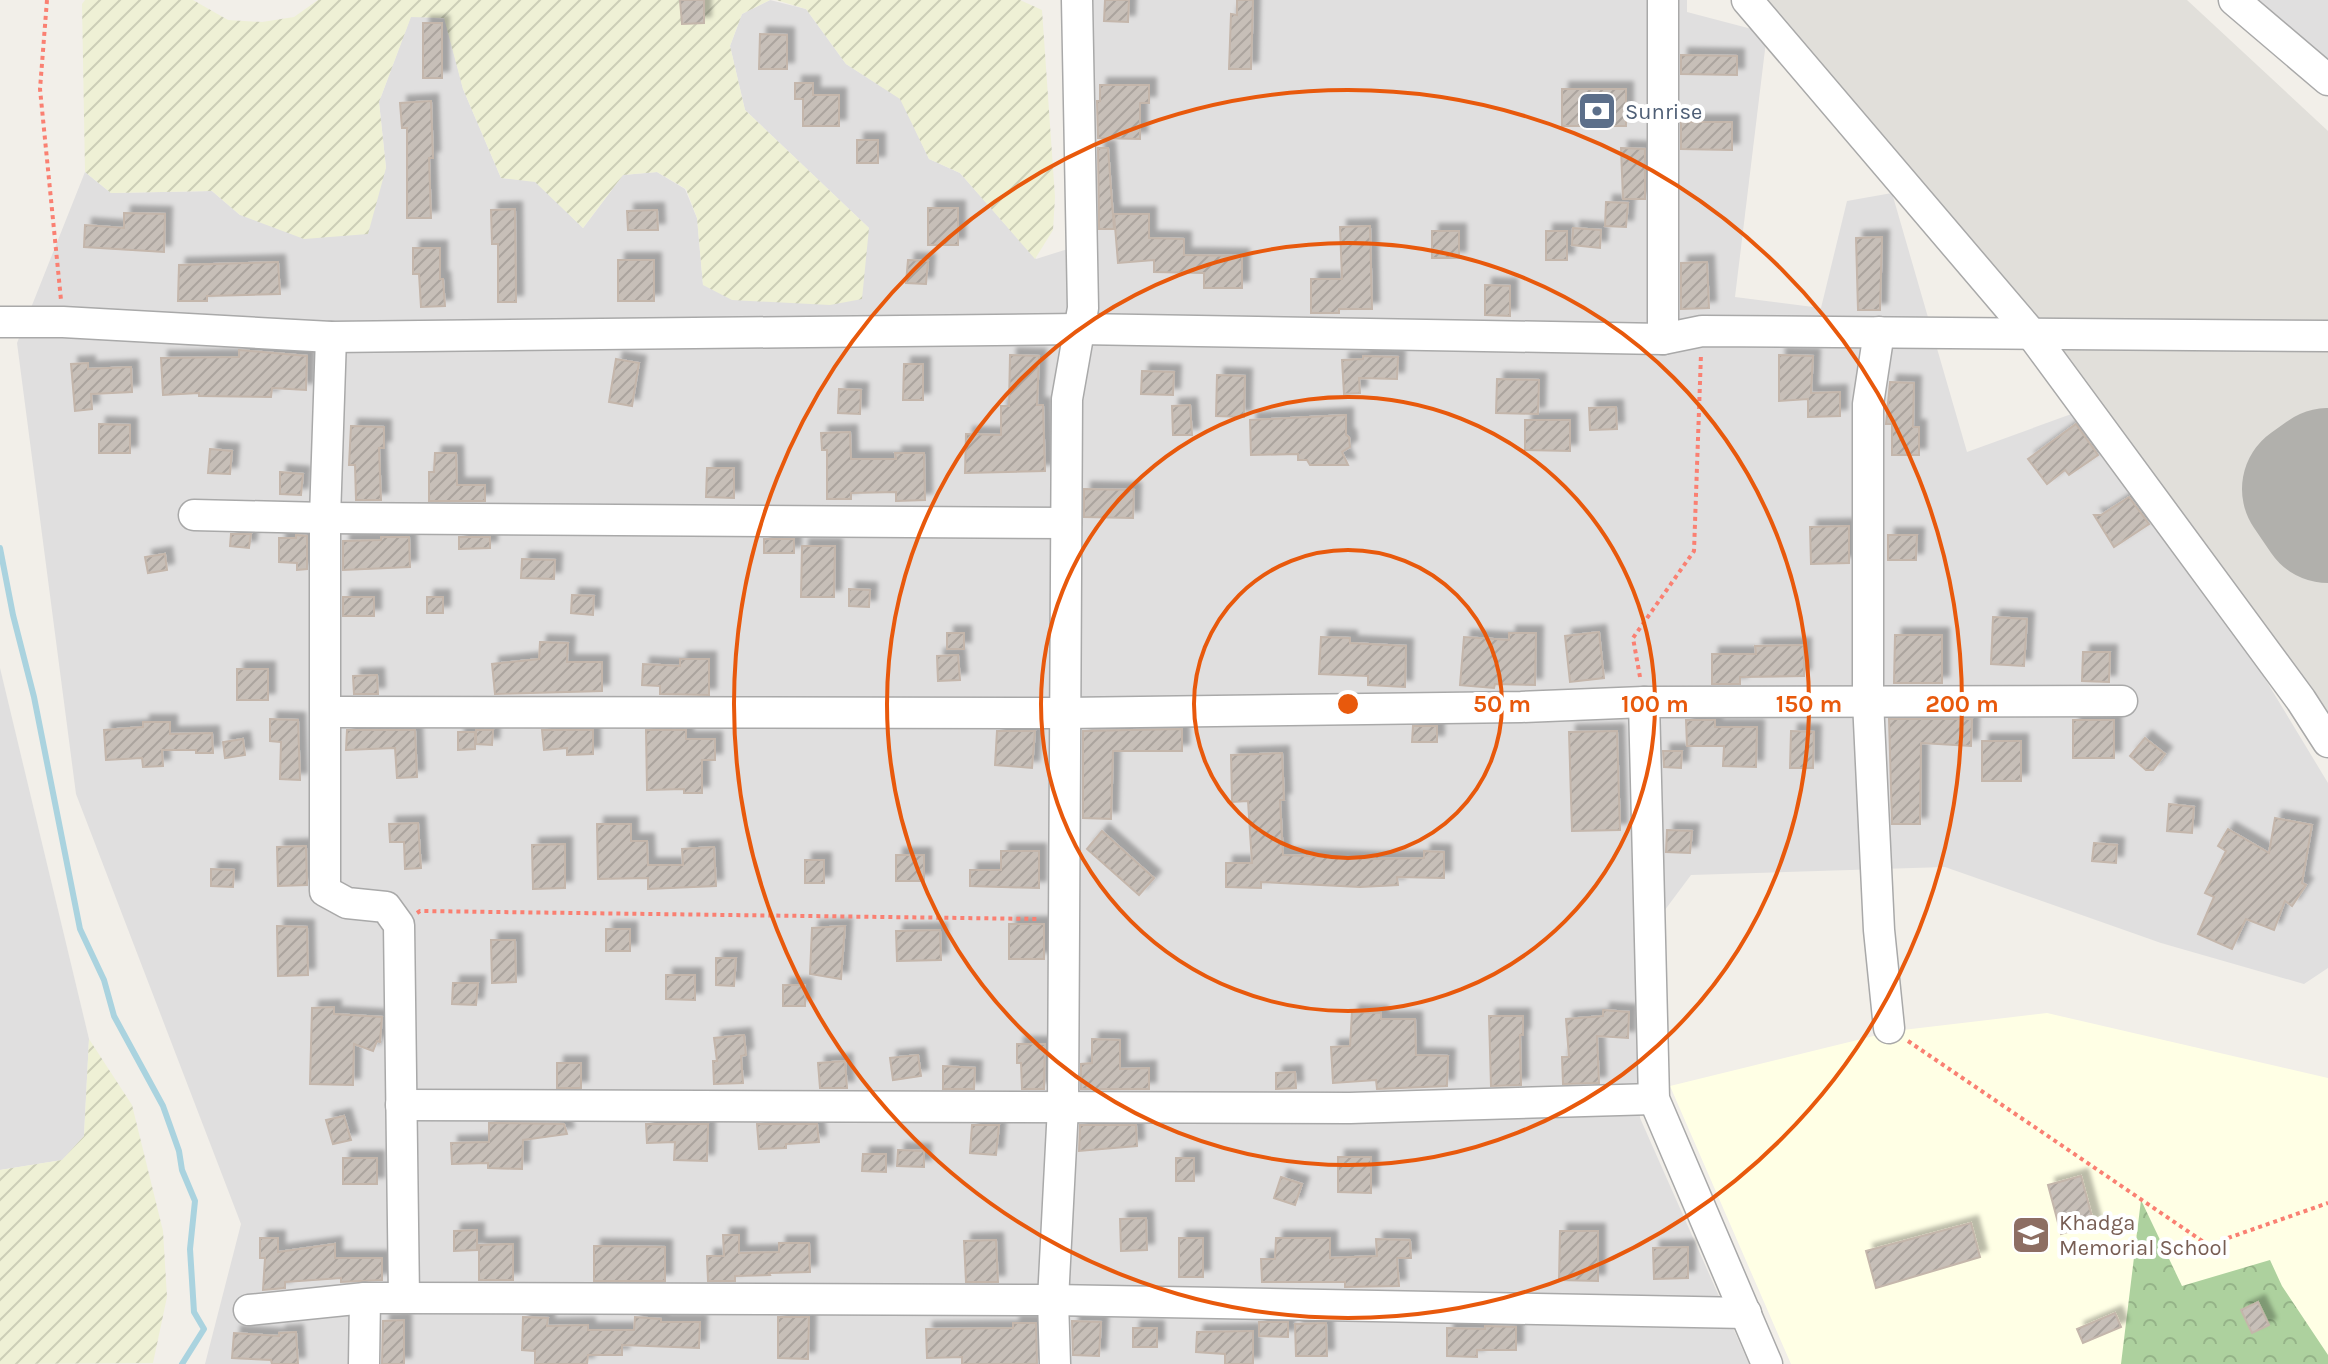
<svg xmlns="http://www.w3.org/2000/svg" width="2328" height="1364" font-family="Karla,sans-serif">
<defs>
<pattern id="farmland-furrows" width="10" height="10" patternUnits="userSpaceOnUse" patternTransform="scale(2)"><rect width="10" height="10" fill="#eef0d5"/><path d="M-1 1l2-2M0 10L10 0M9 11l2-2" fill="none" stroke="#ccceb7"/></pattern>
<pattern id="forest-crowns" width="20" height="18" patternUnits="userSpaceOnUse" patternTransform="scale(2)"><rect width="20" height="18" fill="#add19e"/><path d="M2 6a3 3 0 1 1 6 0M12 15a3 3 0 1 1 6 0" fill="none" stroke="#95b388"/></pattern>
<pattern id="building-hatch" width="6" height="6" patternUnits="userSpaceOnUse" patternTransform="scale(2)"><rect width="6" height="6" fill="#c7bfb8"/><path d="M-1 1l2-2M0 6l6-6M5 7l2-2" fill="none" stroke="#aba49e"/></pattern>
<filter id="shadow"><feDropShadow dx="7" dy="-7" stdDeviation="2" flood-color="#0004"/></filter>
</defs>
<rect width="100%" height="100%" fill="#f2efe9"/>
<!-- residential -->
<g fill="#e0dfdf">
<path d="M770 0 806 9 846 64 901 99 929 159 960 173 1036 259 1090 242 1092 0H1687V12L1767 33 1735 297 1821 308 1847 201 1892 193 1967 452 2099 404 2328 783V968L2304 984 2161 943 1945 867 1691 875 1635 950 1640 1118 1749 1364H205L241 1224 76 794 17 343 85 172 111 193 212 191 240 215 386 168 379 102 411 16 445 19 463 89 501 178 535 181 583 228 623 175 657 172 685 189 697 218 703 285 869 228 745 110 730 46 742 14Z"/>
<path d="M2253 0H2328V61Z"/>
<path d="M0 668 89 1039 84 1136 62 1160 0 1170Z"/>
</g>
<!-- education -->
<path fill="#ffffe5" d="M2047 1013 2328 1078V1364H1791L1670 1086 1894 1031Z"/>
<!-- airport -->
<path fill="#e1dfda" d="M1754 0H2187L2328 131V726Z"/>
<!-- farmland -->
<g fill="url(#farmland-furrows)">
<path d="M85 0H193L228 20 262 22 294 17 318 0H770L742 14 730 46 745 110 869 228 862 299 830 305 732 300 703 285 697 218 686 189 657 172 623 175 583 228 535 182 501 178 463 89 444 18 411 17 379 102 386 168 368 234 304 239 240 215 212 191 111 193 85 172 82 4Z"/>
<path d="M776 0H1020L1042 10 1055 197 1053 230 1035 259 960 173 929 159 900 99 846 64 806 9Z"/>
<path d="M89 1039 132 1105 163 1231 167 1297 153 1363 0 1364V1170L62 1160 84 1136Z"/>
</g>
<!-- forest -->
<path fill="url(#forest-crowns)" d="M2141 1200 2182 1286 2270 1260 2282 1286 2328 1355V1364H2121Z"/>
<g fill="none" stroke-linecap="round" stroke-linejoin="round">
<!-- stream -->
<path stroke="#aad3df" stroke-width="6" d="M0 548 13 615 34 697 80 929 104 980 114 1016 163 1106 179 1151 182 1170 195 1201 190 1249 194 1312 204 1329 182 1364"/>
<!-- runway -->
<path stroke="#b1b0ac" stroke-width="138" d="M2328 477 2311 489 2328 514"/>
</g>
<!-- building -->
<g fill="url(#building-hatch)" stroke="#c4b6ab" stroke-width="2" filter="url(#shadow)">
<path d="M680 0H704V23L682 24Z"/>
<path d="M1105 0H1129L1128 22 1104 21Z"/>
<path d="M1237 0H1253L1251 69H1229L1231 14 1237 15Z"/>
<rect x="423" y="23" width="19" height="55"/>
<path d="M760 34 787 35V69H759Z"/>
<path d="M1681 55 1737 56V75L1681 74Z"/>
<path d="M795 83H813V95H839V126H803V99H795Z"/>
<path d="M1100 85H1149V103H1140V139L1098 138 1097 101H1100Z"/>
<rect x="1562" y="89" width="64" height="37"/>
<path d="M431 101 433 158H429L431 218H407V128H402L400 103Z"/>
<path d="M1681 122H1732V150L1681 149Z"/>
<rect x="857" y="140" width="21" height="23"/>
<path d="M1098 148H1108L1114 229H1099Z"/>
<path d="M1621 148 1645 149V199H1623Z"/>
<path d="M1606 202 1628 203 1626 227 1605 226Z"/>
<rect x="928" y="208" width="30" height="37"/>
<path d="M515 209 516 302H498V244H492L491 210Z"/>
<path d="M657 210 658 230H628L627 211Z"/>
<path d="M124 213 165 214 164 252 84 247 85 225 124 228Z"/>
<path d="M1114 214H1149V238L1184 239V255L1242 256V288H1204V273L1154 272V260L1118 263Z"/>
<path d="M1370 226 1372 309H1339V313H1311V279H1342L1340 227Z"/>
<path d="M1573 228 1601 230 1600 248 1572 245Z"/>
<rect x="1432" y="231" width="27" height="27"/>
<rect x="1546" y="231" width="21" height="29"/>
<path d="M1882 237 1880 310H1858L1856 238Z"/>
<path d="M413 248H440V279H443L445 306 421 307 419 274H413Z"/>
<rect x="618" y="260" width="36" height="41"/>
<path d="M908 260 928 261 926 284 906 283Z"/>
<path d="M278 262 280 294 207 296V301H178L179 265Z"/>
<path d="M1707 262 1709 308 1681 309V263Z"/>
<path d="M1485 285 1510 286V316L1485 315Z"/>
<path d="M239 350 307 356 306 390 272 388 271 397 199 396V393L163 395 161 358 239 357Z"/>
<path d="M1010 355 1039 356 1037 405H1043L1045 471 965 473 966 434 1001 435V406H1009Z"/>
<path d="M1779 355 1813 356 1811 393 1840 392V416L1808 417V399L1779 401Z"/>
<path d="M1363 356 1398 357 1397 379 1359 378 1360 393 1344 394 1342 360 1363 359Z"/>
<path d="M616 359 639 363 632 406 609 402Z"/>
<path d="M88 363V369L131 367 132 392 91 394 92 409 75 411 71 364Z"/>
<path d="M904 364H923V400H903Z"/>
<path d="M1142 371 1174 372 1173 395 1141 394Z"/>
<path d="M1217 375 1245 376 1244 417 1216 416Z"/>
<path d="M1497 379 1539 380 1538 414 1496 413Z"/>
<path d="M1890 382 1914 383 1913 427H1919V455H1892V424H1886Z"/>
<path d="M839 389 861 390 860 414 838 413Z"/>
<path d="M1190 405 1192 435H1173L1172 406Z"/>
<path d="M1616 407 1617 429 1590 430 1589 408Z"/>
<path d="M1346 415V435L1349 437 1350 447 1342 452 1348 465H1310L1307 460H1298V454L1251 455 1250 420Z"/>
<path d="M1525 420H1570V451L1525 450Z"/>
<path d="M99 424 130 425V453H99Z"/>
<path d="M2076 424 2098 455 2069 475 2065 470 2047 484 2028 459Z"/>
<path d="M351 426 384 427V448H379L381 500H356L355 465H349Z"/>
<path d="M850 432 851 459H896L895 453H924L925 500 896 501V492L851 493V499H827V450H822L821 433Z"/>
<path d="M210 449 232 451 230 474 208 473Z"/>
<path d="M435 453H456L457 485H485V501H429V472H434Z"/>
<path d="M707 468H734V498L706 497Z"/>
<path d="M280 472 303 474 301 495 280 494Z"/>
<path d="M1084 489 1134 490 1133 518 1084 517Z"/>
<path d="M2129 497 2149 524 2114 547 2094 515H2101Z"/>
<path d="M1849 526V563L1811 564 1810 527Z"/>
<path d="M231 534H251L249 548 230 546Z"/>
<path d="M296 535 307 536V569L297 570V563L279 562V538H296Z"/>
<path d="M1888 535H1917L1916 560H1888Z"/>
<path d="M381 537H409L410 567 343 570V541L381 540Z"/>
<path d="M459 537H490V548L459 549Z"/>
<rect x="764" y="539" width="30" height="14"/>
<path d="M802 546H835L834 597H801Z"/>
<path d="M165 554 167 570 148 573 145 557Z"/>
<path d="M522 559 555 560 554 579 521 578Z"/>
<path d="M849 589 870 590 869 607 849 606Z"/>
<path d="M572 595 594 596 593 615 571 613Z"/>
<rect x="343" y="597" width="31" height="19"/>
<rect x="427" y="597" width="16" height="16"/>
<path d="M1993 617 2027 619 2024 666 1991 664Z"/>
<path d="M1599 632 1604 678 1570 682 1565 636Z"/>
<rect x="947" y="633" width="17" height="16"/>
<path d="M1509 633H1536L1535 685 1495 684 1494 688 1460 685 1464 637 1509 640Z"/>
<path d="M1895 635H1942V683H1894Z"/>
<path d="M1321 637 1350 638V643L1406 646 1405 687 1368 685V676L1319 674Z"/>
<path d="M540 642 568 643 567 662H602V691L495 694 492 664 539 659Z"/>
<path d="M1804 645V676L1740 677V684H1712V654H1756L1755 646Z"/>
<path d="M2083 652H2110L2109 682 2082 681Z"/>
<path d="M958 655 960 680 938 681 937 656Z"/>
<path d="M680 659H709V695L660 694V686L642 685 643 664 680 666Z"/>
<rect x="237" y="669" width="31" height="31"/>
<path d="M377 675 378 694H354L353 676Z"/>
<path d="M270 719 298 720 300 780 280 779 281 742 270 741Z"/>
<path d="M1889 719H1972L1971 746 1921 743 1920 824H1892Z"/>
<path d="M1686 720H1715V727H1757L1756 767 1723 766 1724 746H1687Z"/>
<rect x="2073" y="720" width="41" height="38"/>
<path d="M143 722H170V734L212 733 213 753H196V750H162L163 766 143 767 142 758 106 760 104 730 143 727Z"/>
<path d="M1413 726H1437V742H1412Z"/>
<path d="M1182 729V751H1113L1111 819 1083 818V731Z"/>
<path d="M347 730H415L417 777 397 778 395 748 346 750Z"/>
<path d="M476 730H493L492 745 476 744Z"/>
<path d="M542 730H593V754L567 755V748L544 750Z"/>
<path d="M646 730H686V739H715V760H702V793H684V789L647 790Z"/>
<path d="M997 731H1035L1032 768 995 765Z"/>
<path d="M1617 731 1620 830 1572 831 1569 732Z"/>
<path d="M1791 731 1814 732 1813 768H1790Z"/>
<path d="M458 732H475V749L458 750Z"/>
<path d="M2145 738 2165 754 2153 770H2146L2130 756Z"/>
<path d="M243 739 245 755 225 758 223 742Z"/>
<rect x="1982" y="741" width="39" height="40"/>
<path d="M1663 751H1682L1681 768 1664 767Z"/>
<path d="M1282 753 1284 800H1280L1283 855 1377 859 1424 858V851L1444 852V878L1397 877 1398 885 1360 887 1261 882V888L1226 887V863H1252L1248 801 1232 802 1231 755Z"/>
<path d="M2169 804 2194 807 2192 833 2167 831Z"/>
<path d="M2275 818 2312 825 2302 883 2306 885 2292 906 2285 901 2274 930 2246 919 2232 949 2198 934 2214 897 2205 893 2226 851 2218 846 2228 829 2269 853Z"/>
<path d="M418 823 421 868 405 869 404 842H390L389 824Z"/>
<path d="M597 824H631V841H647L648 865H683L682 849 714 847 716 886 648 889V878L598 879Z"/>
<path d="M1667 830 1692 831 1690 853 1666 852Z"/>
<path d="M1102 831 1154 878 1139 895 1087 849Z"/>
<path d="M2094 843 2117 845 2116 863 2092 861Z"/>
<path d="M565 844V888L533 889 532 845Z"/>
<path d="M306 846 307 885 278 886 277 847Z"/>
<path d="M1001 851H1039V888L970 886V870H1001Z"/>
<rect x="896" y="855" width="28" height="26"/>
<rect x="805" y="860" width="19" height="23"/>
<path d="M211 869 234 870 233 887 211 886Z"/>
<rect x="1009" y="924" width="35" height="35"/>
<path d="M277 926 307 927 308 975 278 976Z"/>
<path d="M845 926 841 979 810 974 812 928Z"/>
<rect x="606" y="929" width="24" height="22"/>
<path d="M940 930 941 960 897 961 896 931Z"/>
<path d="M491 940H515L516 982 492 983Z"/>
<path d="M716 958H736L734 986 716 985Z"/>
<path d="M666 975H695V1000L666 999Z"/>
<path d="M453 983H478L476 1005 452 1004Z"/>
<rect x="783" y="985" width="22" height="21"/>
<path d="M334 1007V1014L382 1017 380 1042 377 1041 373 1051 354 1044 353 1085 310 1084 312 1008Z"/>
<path d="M1603 1010 1629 1012 1628 1038 1597 1036 1599 1083 1563 1084 1562 1057H1569L1566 1019 1603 1016Z"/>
<path d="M1352 1012 1381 1013V1019H1415L1416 1055 1448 1056 1447 1086 1377 1089 1376 1080 1333 1083 1331 1047 1350 1046Z"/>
<path d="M1489 1016H1523V1035H1520L1521 1085 1491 1086Z"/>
<path d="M744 1035 746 1055 741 1056 743 1083 714 1084 713 1061H717L714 1038Z"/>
<path d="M1092 1039 1120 1040V1069L1149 1068V1089H1081V1064L1092 1063Z"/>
<path d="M1017 1044H1045L1044 1089H1022L1021 1063H1017Z"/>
<path d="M918 1055 921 1076 893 1080 890 1058Z"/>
<path d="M845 1061 847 1088H820L818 1063Z"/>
<rect x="557" y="1063" width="24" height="25"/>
<path d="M943 1066 975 1068 974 1089H943Z"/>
<path d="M1295 1072 1296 1088 1276 1089V1073Z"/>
<path d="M344 1116 351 1140 333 1144 326 1120Z"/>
<path d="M489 1123 564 1124 567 1134 523 1140 522 1169 488 1168V1163L452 1164 451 1143 489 1142Z"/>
<path d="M646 1124H708L707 1161 674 1160 675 1142 647 1143Z"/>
<path d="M757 1124H817L819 1142 786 1144V1148L759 1149Z"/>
<path d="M972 1125H999L996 1155 970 1153Z"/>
<path d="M1080 1125H1136L1137 1146 1079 1151Z"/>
<path d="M898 1150 924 1151V1167L897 1166Z"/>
<path d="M863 1154H886V1172L862 1171Z"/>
<path d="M1338 1157H1371V1193L1338 1192Z"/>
<rect x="343" y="1158" width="34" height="26"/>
<rect x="1176" y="1158" width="18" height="23"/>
<path d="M2081 1176 2094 1224 2061 1234 2048 1185Z"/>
<path d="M1281 1177 1302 1184 1295 1205 1274 1198Z"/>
<path d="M1146 1218 1147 1250 1121 1251 1120 1219Z"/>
<path d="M1971 1223 1980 1257 1876 1288 1866 1251Z"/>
<path d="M477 1230V1250L454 1251V1231Z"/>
<path d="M1560 1231H1598V1281L1559 1280Z"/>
<path d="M723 1235H739V1253L779 1252V1243H809L810 1272 769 1273 770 1275 735 1276V1281H708L707 1256H724Z"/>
<path d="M260 1238H278V1252L335 1244V1258H382V1280L341 1282V1278L285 1282V1288L263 1290 265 1258H260Z"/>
<rect x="1179" y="1238" width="24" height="39"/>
<path d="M1276 1238H1330V1258L1377 1256 1376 1239 1410 1240 1411 1258H1397L1399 1286 1345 1287V1282H1262L1261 1259H1275Z"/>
<path d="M996 1240 998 1282H966L964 1241Z"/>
<path d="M513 1244V1280H479V1245Z"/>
<path d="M594 1246 665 1247V1281H594Z"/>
<path d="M1688 1247V1278L1654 1279 1653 1248Z"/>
<path d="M2258 1302 2269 1325 2252 1333 2241 1310Z"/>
<path d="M2115 1313 2121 1327 2083 1343 2077 1329Z"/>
<path d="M523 1317 548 1318 547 1326 588 1325V1330H634L635 1317 661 1319V1322H700L699 1348 622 1345V1355H588L587 1364H535V1351L522 1350Z"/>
<path d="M778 1317H809L808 1359 778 1358Z"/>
<path d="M404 1320V1364H382L383 1321Z"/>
<path d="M1072 1321 1101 1322 1099 1356 1073 1355Z"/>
<path d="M1259 1322H1288V1337L1259 1336Z"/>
<path d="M1013 1323H1036L1037 1364H962V1357L927 1358 926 1329 1013 1328Z"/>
<path d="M1326 1323 1327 1356H1296L1295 1324Z"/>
<path d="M1485 1326 1516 1327V1350H1477V1357L1447 1356V1328L1485 1329Z"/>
<rect x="1133" y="1328" width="24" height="19"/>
<path d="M1253 1331V1364H1225V1354L1196 1352 1197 1332Z"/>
<path d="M296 1332 298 1364H272L271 1360 232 1358 234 1333 279 1336V1333Z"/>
</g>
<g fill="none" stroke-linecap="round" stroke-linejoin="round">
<!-- minor casing -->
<g stroke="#a9a9a9" stroke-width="33">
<g id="minor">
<path d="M1663 0V339"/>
<path d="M1747 0 2030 332 2301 700 2328 742"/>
<path d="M2234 0 2328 80"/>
<path d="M0 322H63L331 337 1079 329 1663 339 1702 331 2328 336"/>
<path d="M1879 332 1868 404V701L1879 930 1889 1028"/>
<path d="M331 337 325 518V891L347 903 386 907 399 925 404 1298H365L364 1364"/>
<path d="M194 515 325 518 1066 523"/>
<path d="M1644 702 1654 1099 1767 1364"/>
<path d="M326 712 1065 713 1521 707 1644 702 2122 701"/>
<path d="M401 1105 1350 1108 1654 1099"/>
<path d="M404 1298 1053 1300 1746 1313"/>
<path d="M249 1310 365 1298"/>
<path d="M1055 1364 1053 1300 1063 1107 1067 399 1083 308 1077 0"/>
</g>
</g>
<!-- path -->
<g stroke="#fa8072" stroke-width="4" stroke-dasharray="4 4" stroke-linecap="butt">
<path d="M47 0 40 89 61 300"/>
<path d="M1640 677 1633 638 1694 551 1701 354"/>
<path d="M417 913 420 911 1040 919"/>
<path d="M1908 1041 2208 1245 2328 1203"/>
</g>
<!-- minor -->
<use href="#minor" stroke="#fff" stroke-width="30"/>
</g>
<!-- distance rings -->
<g fill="none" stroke="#e8590c" stroke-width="4">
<circle cx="1348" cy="704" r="154"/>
<circle cx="1348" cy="704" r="307"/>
<circle cx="1348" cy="704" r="461"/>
<circle cx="1348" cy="704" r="614"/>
</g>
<!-- icons -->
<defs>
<g id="bank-square" transform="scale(2)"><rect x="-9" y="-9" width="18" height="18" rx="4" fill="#5c6f8a" stroke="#fff"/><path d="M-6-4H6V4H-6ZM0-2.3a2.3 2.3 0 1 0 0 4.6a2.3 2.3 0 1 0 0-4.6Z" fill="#fff"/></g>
<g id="school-square" transform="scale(2)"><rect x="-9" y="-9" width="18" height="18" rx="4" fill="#8d6e63" stroke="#fff"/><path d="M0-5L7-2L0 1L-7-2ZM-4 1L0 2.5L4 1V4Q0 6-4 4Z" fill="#fff"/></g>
</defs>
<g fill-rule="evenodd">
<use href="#bank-square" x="1597" y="111"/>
<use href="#school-square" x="2031" y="1235"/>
</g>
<g text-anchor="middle" stroke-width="8" stroke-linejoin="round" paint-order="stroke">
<!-- service labels -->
<g font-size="22" fill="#4e5e75" stroke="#fff" text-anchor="start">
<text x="1625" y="119">Sunrise</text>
</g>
<!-- education labels -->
<g font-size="22" fill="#785e54" stroke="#fff" text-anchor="start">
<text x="2059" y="1230">Khadga<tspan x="2059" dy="25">Memorial School</tspan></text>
</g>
</g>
<circle cx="1348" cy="704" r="12" fill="#e8590c" stroke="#fff" stroke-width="4"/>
<g font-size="24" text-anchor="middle" font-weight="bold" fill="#e8590c" stroke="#fff" stroke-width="8" stroke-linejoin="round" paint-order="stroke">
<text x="1502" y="712">50 m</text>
<text x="1655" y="712">100 m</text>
<text x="1809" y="712">150 m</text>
<text x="1962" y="712">200 m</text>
</g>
</svg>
